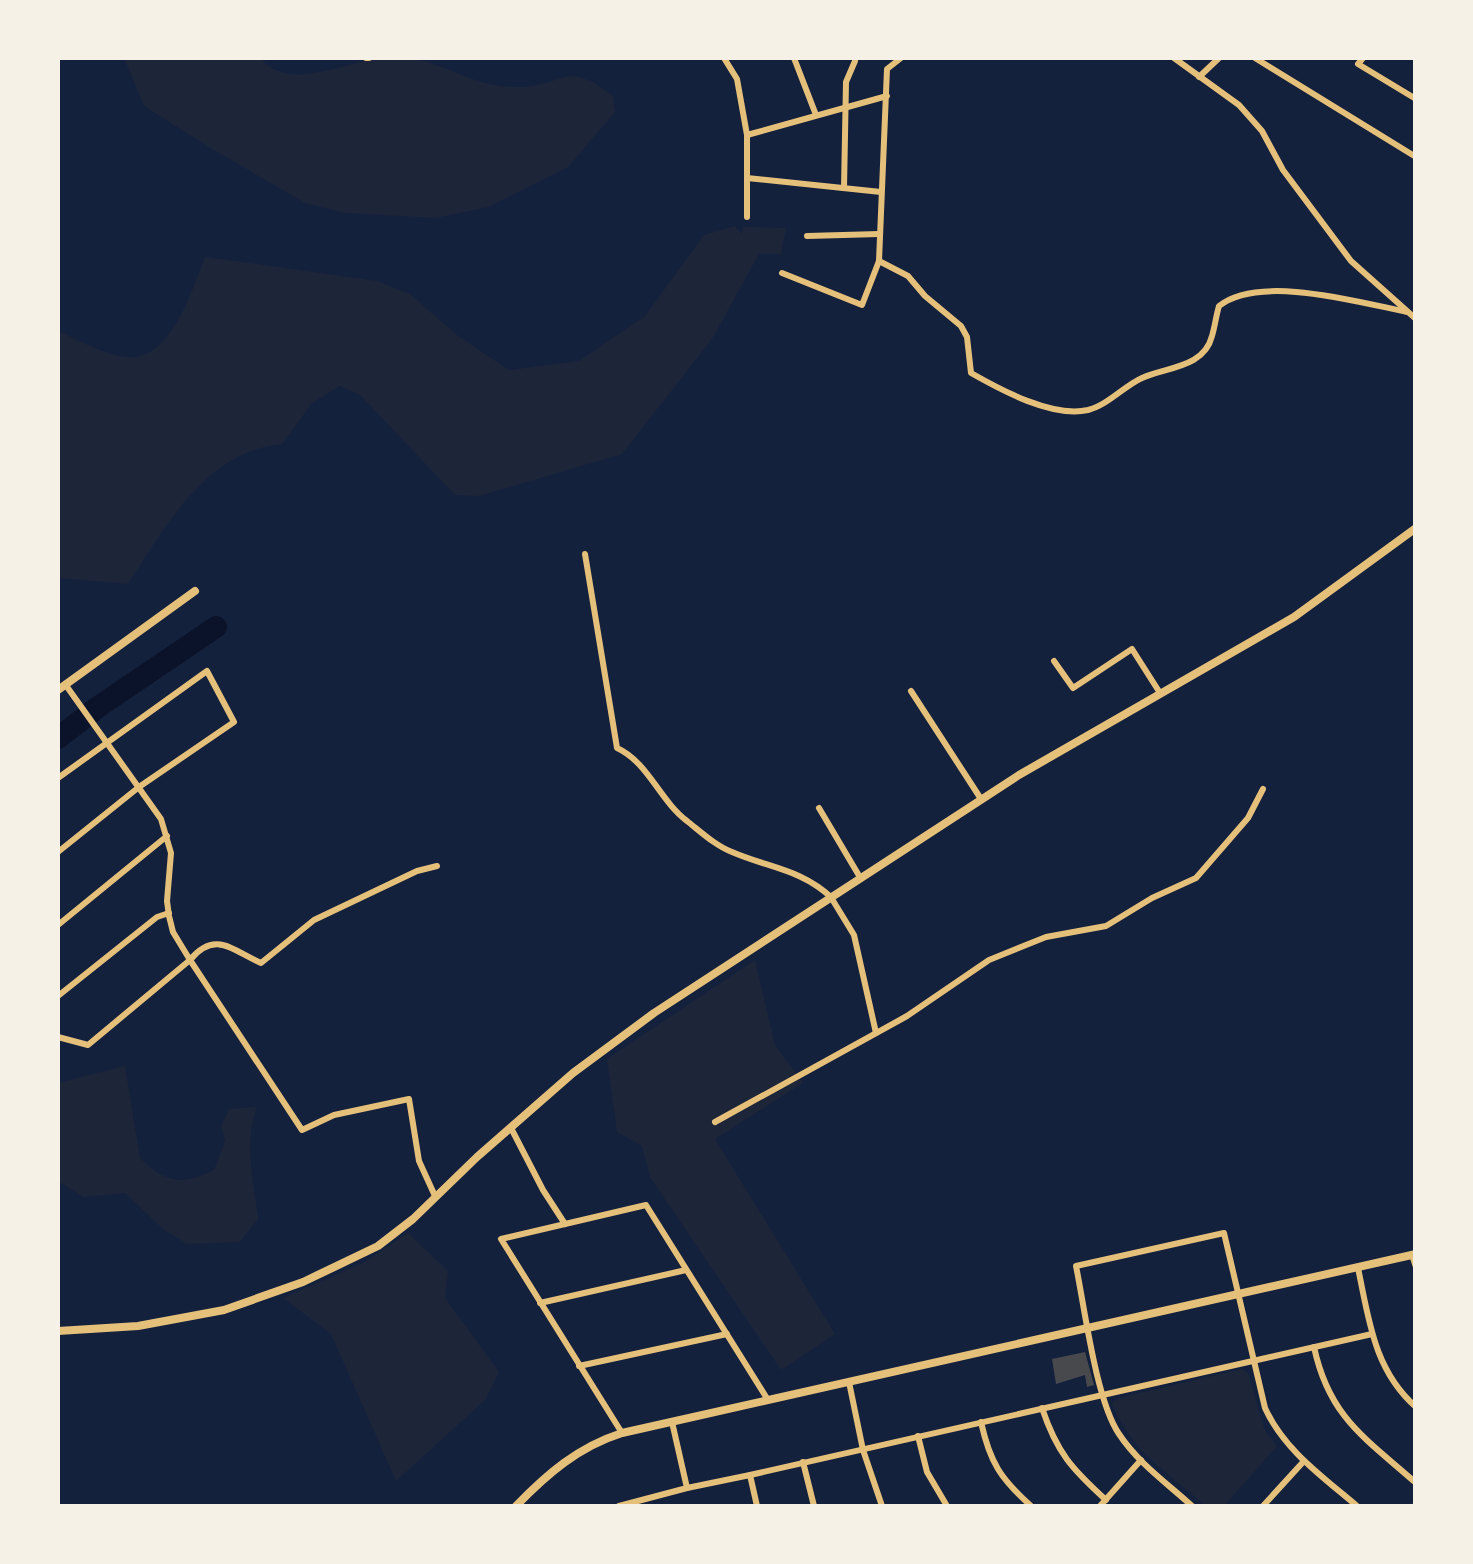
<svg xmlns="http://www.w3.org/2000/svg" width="1473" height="1564" font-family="'Sofia Sans Condensed',sans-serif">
<rect width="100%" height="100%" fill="#14213d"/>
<!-- green -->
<g fill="#1d2539">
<path d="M124 58H260C291 94 346 60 385 58 439 53 467 89 519 87 565 86 565 58 613 96L615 112 568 167 488 207 436 218 346 213 305 203 209 147 144 106Z"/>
<path d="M735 226 742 234 743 227 786 228 781 254H759L712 339 622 454 479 496 455 495 360 395 340 386 312 403 282 444C205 452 167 525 128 584L58 578V331C78 340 103 354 126 357 171 362 192 290 205 257L377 281 410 294 457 335 509 370 579 361 645 316 704 235Z"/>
<path d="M755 960 775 1045 803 1083 715 1139 835 1334 781 1370 650 1177 642 1146 617 1132 607 1059Z"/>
<path d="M125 1066 140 1158C166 1183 181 1186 214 1170L225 1141 221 1126 229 1109 257 1107C243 1143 254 1181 258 1219L240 1242 187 1244 163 1229 125 1193 83 1197 58 1181V1083Z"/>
<path d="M408 1233 448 1271 445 1298 499 1372 486 1399 396 1481 331 1334 283 1298 363 1263Z"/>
<path d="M1242 1369 1248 1373 1265 1431 1277 1446 1224 1506H1206C1171 1476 1128 1448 1112 1403L1118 1398Z"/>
</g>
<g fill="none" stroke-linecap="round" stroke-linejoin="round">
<!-- river -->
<path stroke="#0b132b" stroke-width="22" d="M58 738 98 707 216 627"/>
</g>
<!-- building -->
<path fill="#48494c" d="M1085 1352 1094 1385 1087 1387 1085 1375 1056 1384 1052 1359Z"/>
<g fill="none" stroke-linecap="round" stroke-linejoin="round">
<!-- minor -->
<g stroke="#e5c07b" stroke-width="6">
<path d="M366 58H369"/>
<path d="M724 58 737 79 747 135 887 96"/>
<path d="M794 58 816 115"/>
<path d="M1174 58 1239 105 1262 131 1283 170 1351 261 1416 319"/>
<path d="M1255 58 1416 157"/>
<path d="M1363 58 1358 64 1416 99"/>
<path d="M1199 77 1219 58"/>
<path d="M747 135V217"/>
<path d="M747 178 881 192"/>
<path d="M844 188 846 82 855 61"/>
<path d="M807 236 879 234"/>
<path d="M879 261 908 276 925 296 961 326 967 337 971 373C1001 390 1052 418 1088 410 1108 405 1124 386 1142 378 1166 367 1204 368 1212 336 1215 326 1216 316 1219 306 1259 274 1358 302 1407 312"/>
<path d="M782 273 862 305 879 261 887 69 901 58"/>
<path d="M585 554 617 748C648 762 660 801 687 821 701 832 716 846 732 852 769 868 801 869 832 898"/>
<path d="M1054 661 1073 688 1132 649 1160 693"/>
<path d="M65 684 161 819 171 853 167 901 169 916 173 932 190 960C215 930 232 950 261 963L314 920 417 871 437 866"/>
<path d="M911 691 981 799"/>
<path d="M58 778 207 671 234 722 139 787 58 852"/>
<path d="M819 808 861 879"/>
<path d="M832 899 854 935 876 1033"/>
<path d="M58 925 167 836"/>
<path d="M58 996 157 917 169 913"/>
<path d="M58 1037 88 1045 190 960 302 1130 334 1115 409 1099 419 1161 435 1196"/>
<path d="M715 1122 907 1016 989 960 1046 937 1106 926 1152 898 1196 878 1248 818 1263 789"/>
<path d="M511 1128 543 1190 565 1224"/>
<path d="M1412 1255 1416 1267"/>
<path d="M1358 1268C1369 1320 1374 1370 1416 1407"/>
<path d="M540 1303 686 1270"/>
<path d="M1314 1347C1329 1417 1365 1438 1416 1483"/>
<path d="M579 1366 727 1334"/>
<path d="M849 1382 863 1450 882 1506"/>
<path d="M1042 1408C1057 1453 1072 1469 1106 1500"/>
<path d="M981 1422C990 1463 1001 1479 1031 1506"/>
<path d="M622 1433 501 1239 646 1205 768 1400"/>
<path d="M918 1436 927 1472 947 1506"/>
<path d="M803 1462 814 1506"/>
<path d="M750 1475 1372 1334"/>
<path d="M687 1488 750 1475 757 1506"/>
<path d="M619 1506 687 1488 672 1422"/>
<path d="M1100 1506 1141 1460"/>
<path d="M1192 1506C1168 1484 1138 1463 1119 1434 1096 1400 1085 1310 1076 1266L1224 1233 1265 1408C1284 1450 1323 1477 1357 1506"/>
<path d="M1263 1506 1304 1461"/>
<path d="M1415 1506H1416"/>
</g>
<!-- tertiary -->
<g stroke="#e5c07b" stroke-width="8">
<path d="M58 690 195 591"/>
<path d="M58 1331 138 1326 224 1310 303 1282 378 1246 413 1219 477 1157 573 1073 654 1013 1019 775 1294 617 1416 528"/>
<path d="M516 1506C547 1474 578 1447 622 1433L1416 1254"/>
</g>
</g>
<!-- border -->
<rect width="1473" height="1564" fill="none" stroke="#f6f1e7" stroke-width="120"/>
</svg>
